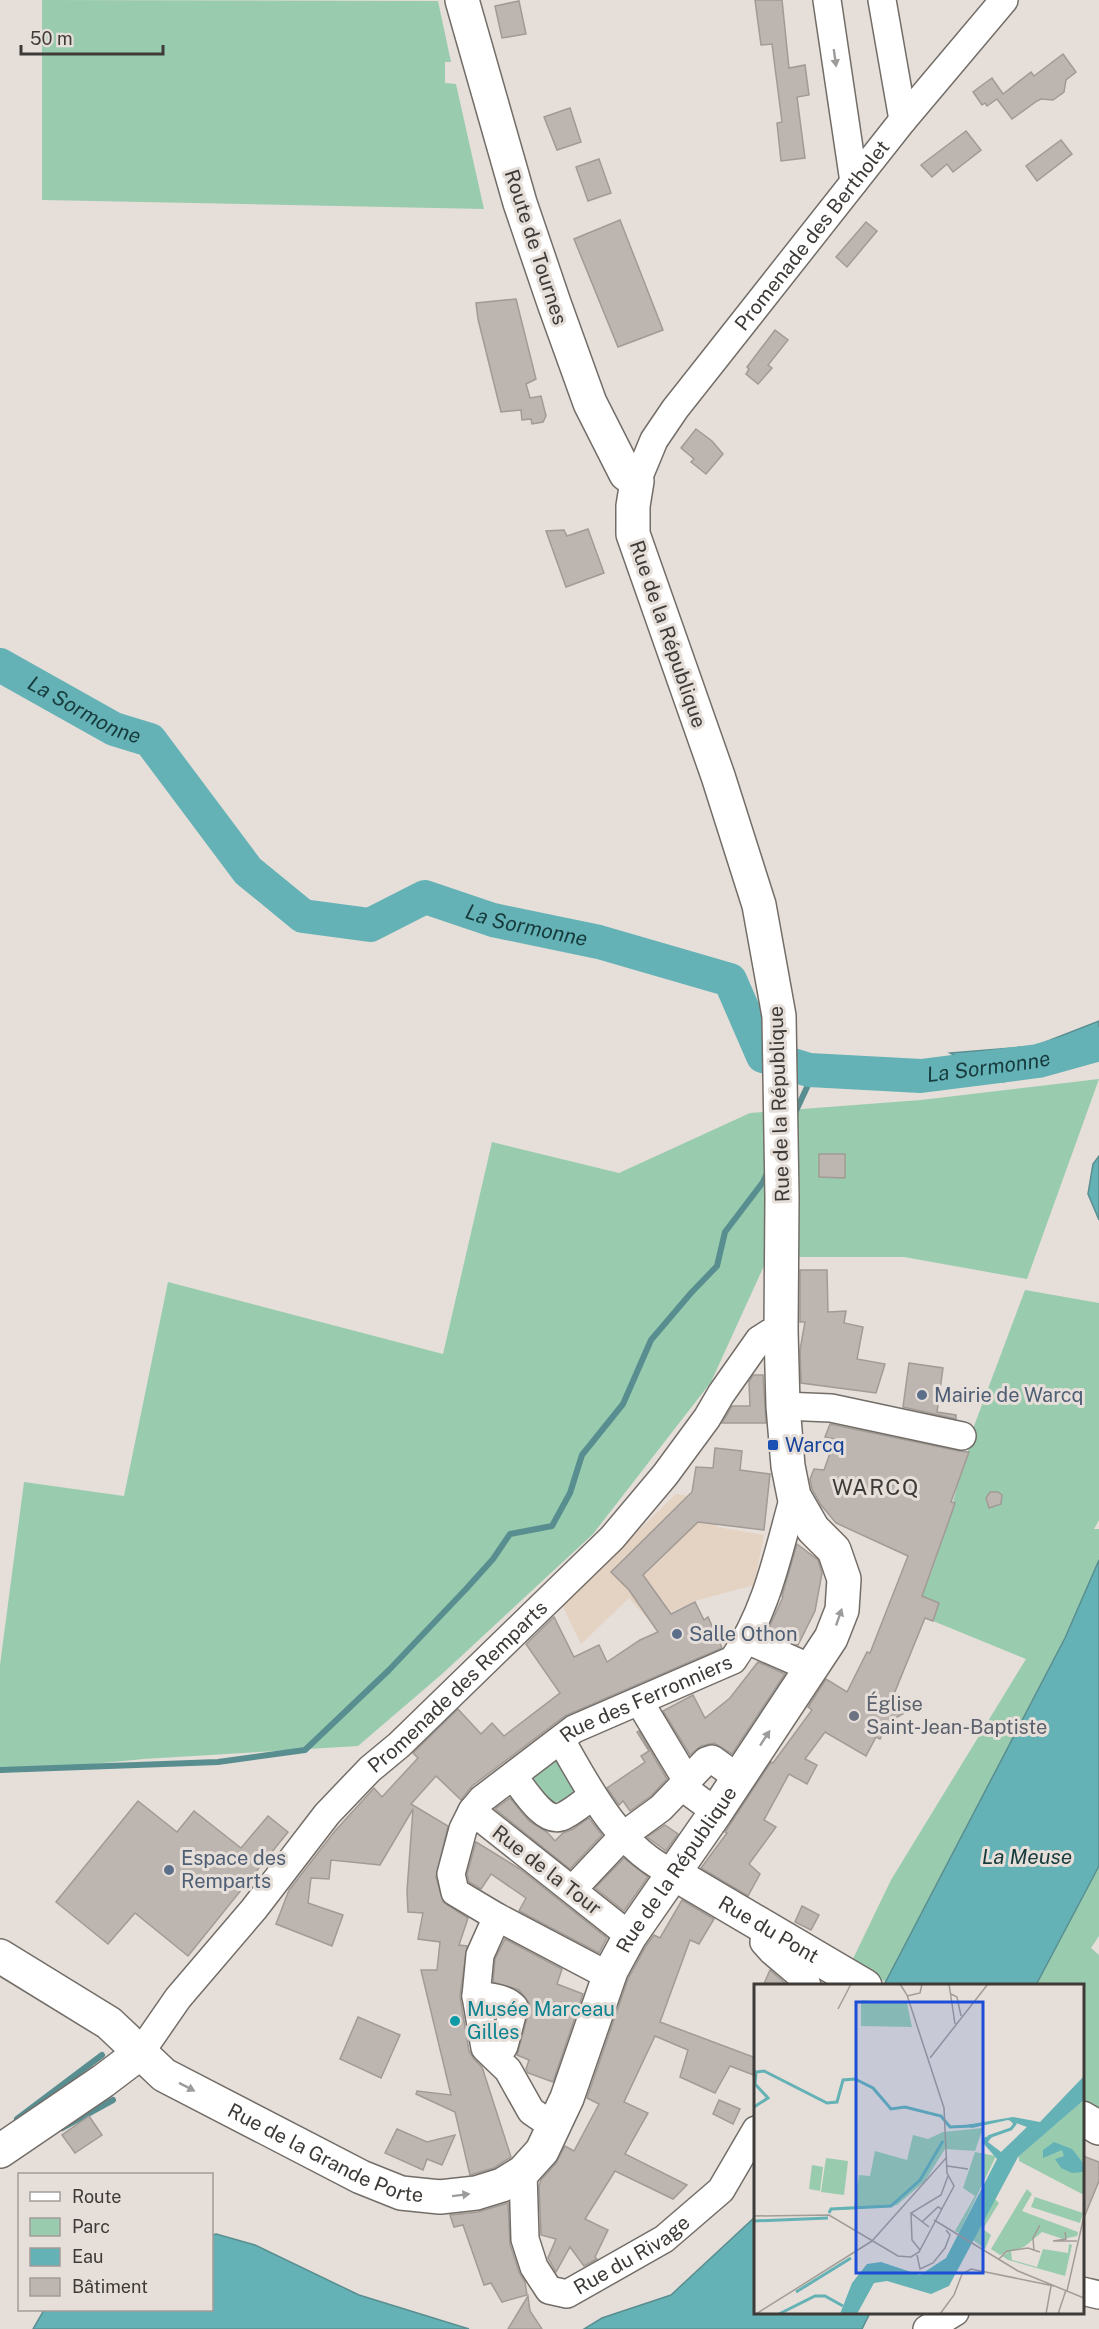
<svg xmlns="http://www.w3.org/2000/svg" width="1099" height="2329" font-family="'Public Sans',sans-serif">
<rect width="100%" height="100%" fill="#e6ded8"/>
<!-- education -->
<path fill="#e4d2c2" d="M676 1494 707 1499 719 1507 717 1527 764 1535 754 1585 698 1600 650 1621 629 1598 581 1644 562 1605Z"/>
<!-- green -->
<g fill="#99ccaf">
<path d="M42 0 438 1 451 62H445V83L456 84 484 209 42 200Z"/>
<path d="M1099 1079 1027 1279 904 1257H768L711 1382 593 1534 442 1674 358 1746 144 1759 0 1773V1665L24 1482 124 1496 168 1282 443 1354 492 1142 619 1173 750 1113 921 1100Z"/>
<path d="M1025 1290 1099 1303V1520L1094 1529H1099V1560L1065 1638 886 1982 851 1963 891 1880 1026 1659 933 1621 939 1604 922 1596C936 1561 949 1521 958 1482 962 1468 970 1457 968 1442Z"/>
<path d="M552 1757 562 1758 579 1793 571 1800 546 1803 529 1779Z"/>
<path d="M1099 1865V1936L1091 1948 1099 1955V2113L1083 2103 1082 1986H1036Z"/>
</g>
<!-- water -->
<g fill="#65b2b6" stroke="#598e90" stroke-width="1.5">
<path d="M1099 1021V1056L1003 1082 950 1053 1035 1046Z"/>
<path d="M1099 1156V1220L1088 1194 1093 1164Z"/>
<path d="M1099 1560V1866L1036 1985H884L1065 1638Z"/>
<path d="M755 2217 756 2312 870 2313 862 2329H584L602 2318 671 2295Z"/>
<path d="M216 2234 255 2245 359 2295 469 2329H33L44 2310H212V2235Z"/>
</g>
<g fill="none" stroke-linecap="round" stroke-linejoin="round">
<!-- stream -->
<g stroke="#598e90" stroke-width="6">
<path d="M795 1113 815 1070"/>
<path d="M0 1770 218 1762 305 1750 389 1670 466 1589 493 1559 510 1534 552 1526 570 1493 582 1455 623 1404 651 1340 691 1293 717 1266 725 1232 763 1182 768 1171"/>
<path d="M17 2119 102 2055"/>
<path d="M62 2128 113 2100"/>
</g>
<!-- river -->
<path stroke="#65b2b6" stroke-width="34" id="s1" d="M0 665 114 729 150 740 248 871 303 916 370 925 425 897 493 920 599 942 730 980 763 1056 809 1070 921 1076 1038 1061 1099 1044"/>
</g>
<!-- building -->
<g fill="#bdb5b0" stroke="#a19a95" stroke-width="1.5">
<path d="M755 0H782L789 68 805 65 809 95 797 97 805 158 781 161 777 123 782 122 772 44 761 45Z"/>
<path d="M519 1 526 34 502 38 495 6Z"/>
<path d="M1063 54 1076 72 1066 80 1064 92 1053 100 1041 99 1037 101 1012 119 997 99 987 106 985 103 982 105 973 92 992 78 1003 94 1031 72 1034 76Z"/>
<path d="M570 108 581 142 557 150 544 117Z"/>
<path d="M966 131 981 150 953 172 947 164 932 177 921 165Z"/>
<path d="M1061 140 1072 154 1037 181 1026 166Z"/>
<path d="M599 159 611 193 588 201 576 167Z"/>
<path d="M620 220 663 330 618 347 574 239Z"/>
<path d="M866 222 877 231 847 267 836 257Z"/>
<path d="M516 299 536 379 526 384 530 398 541 396 546 416 543 422 532 424 531 419 522 420 521 410 501 412 478 319 476 303Z"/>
<path d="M775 330 788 340 768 365 772 368 758 384 746 374 749 369 747 367Z"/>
<path d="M696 429 712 441 723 454 706 474 691 462 694 459 681 448Z"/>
<path d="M588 529 604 573 566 587 546 531 564 530 567 536Z"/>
<path d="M819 1154H845V1178L819 1177Z"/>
<path d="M800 1270H827L828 1312 846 1311 844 1323 863 1327 857 1359 885 1364 876 1393 801 1383 800 1350 805 1322H800Z"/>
<path d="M909 1363 943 1368 937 1412 956 1415V1419L903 1407Z"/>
<path d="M753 1375H763L766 1423H722L732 1406H750L749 1382Z"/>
<path d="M830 1424 959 1451 969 1452 951 1502 955 1503 952 1512 922 1596 939 1603 933 1621 925 1618 890 1704 906 1712 890 1721 880 1739 876 1737 866 1756 825 1732 805 1759 817 1765 807 1784 789 1774 764 1820 776 1827 749 1864 760 1874 748 1896 701 1868 727 1833 725 1832 771 1762 773 1763 812 1710 808 1707 826 1679 847 1692 867 1652 870 1653 908 1556 836 1523 821 1505 812 1489 810 1479 814 1469 824 1470 835 1439 825 1437Z"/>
<path d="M715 1448 742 1451 740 1470 770 1474 764 1530 698 1522 643 1575 671 1614 695 1602 704 1620 708 1617 722 1648 565 1716 472 1786 461 1800 436 1776 411 1804 448 1826 436 1877 443 1902 468 1918 459 1945 467 1946 460 1996 469 2051 474 2059 482 2067 511 2157 494 2168 470 2175 455 2112 416 2094 417 2091 451 2095 421 1970H437L440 1942 418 1939 423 1913 408 1912 407 1891 413 1809 380 1865 331 1860 329 1879 311 1878 308 1903 343 1915 332 1946 276 1924 289 1890 335 1831 374 1788 382 1797 418 1758 413 1753 458 1709 481 1734 492 1723 504 1736 560 1693 526 1644 554 1617 574 1657 599 1645 607 1662 640 1640 658 1632 629 1590 611 1572 692 1492 696 1467 713 1468Z"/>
<path d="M990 1492H998L1002 1495 1001 1504 989 1508 986 1498Z"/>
<path d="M797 1544 818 1560 822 1573 815 1611 798 1645 778 1636 782 1631 774 1634 767 1632 783 1597 782 1596Z"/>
<path d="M758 1662 785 1674 732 1754 714 1743 701 1746 690 1755 663 1711 693 1695 705 1718 730 1698Z"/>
<path d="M639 1731 667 1779 651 1796 630 1811 623 1801 619 1805 607 1788 645 1762 641 1756 649 1751 637 1732Z"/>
<path d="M510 1798 529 1821 547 1832 555 1841 563 1833 573 1829 589 1818 602 1835 570 1869 495 1809Z"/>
<path d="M138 1801 177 1832 194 1811 241 1848 268 1816 288 1832 188 1956 135 1913 108 1944 56 1902Z"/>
<path d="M665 1825 678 1834 666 1851 647 1837Z"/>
<path d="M476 1842 520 1869 607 1938 599 1953 519 1911 526 1898 491 1874 481 1889 469 1882 467 1874Z"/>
<path d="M624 1858 648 1877 624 1911 595 1888Z"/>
<path d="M682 1900 714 1919 699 1944 690 1940 660 2022 756 2058V2076L730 2066 715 2093 680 2077 688 2050 655 2036 624 2102 648 2113 625 2154 687 2185 673 2199 615 2171 585 2219 608 2230 595 2257 597 2259 584 2266 570 2247 556 2272 548 2258 556 2239 541 2235 539 2186 541 2180 556 2163 565 2146 574 2151 599 2104 587 2098 628 1979 646 1946 654 1935 660 1938Z"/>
<path d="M802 1906 819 1915 811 1930 795 1922Z"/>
<path d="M505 1939 562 1969 557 1984 583 1994 553 2082 528 2073 526 2069 529 2060 517 2055 529 2011V2003L519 1990 493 1982 495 1959Z"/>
<path d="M770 1970 788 1986H763Z"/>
<path d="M358 2017 400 2035 381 2078 340 2059Z"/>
<path d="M719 2100 740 2109 733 2124 713 2114Z"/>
<path d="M89 2116 102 2135 75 2153 62 2135Z"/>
<path d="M397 2129 427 2142 455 2135 442 2165 427 2159 423 2170 385 2153Z"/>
<path d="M1083 2156 1099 2162V2181L1083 2220Z"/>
<path d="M508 2203 510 2244 519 2272 525 2282 527 2295 502 2302 491 2283 484 2285 463 2225 454 2227 450 2215 478 2212Z"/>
<path d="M528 2296 530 2311 542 2329H508Z"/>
</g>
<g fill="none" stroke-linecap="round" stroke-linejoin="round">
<!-- minor casing -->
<g stroke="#736d68" stroke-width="30">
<g id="minor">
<path d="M827 0 854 182"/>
<path d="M882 0 903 120"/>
<path id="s2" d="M637 481 654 440 675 409 903 120 1004 0"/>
<path d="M783 1406 831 1408 962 1436"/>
<path d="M747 1640 811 1668"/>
<path d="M639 1701 684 1776 689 1792 716 1812"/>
<path d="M561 1740C588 1788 620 1850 673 1873"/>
<path d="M513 1776C523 1788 543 1823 561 1817 572 1813 583 1802 593 1796"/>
<path d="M472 1811 463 1829 451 1874 455 1892 497 1917 480 1955 476 1996 485 2048 508 2070 531 2111 553 2126"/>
<path d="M573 1889 624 1835 661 1808 706 1761 712 1759 738 1778"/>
<path d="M497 1917 609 1976"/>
<path d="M766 1927 764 1942 772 1951 805 1979 807 1986"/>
<path id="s3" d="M630 1936 472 1811 482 1799 574 1729 733 1660C767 1611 778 1553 794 1496"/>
<path d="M476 1996C488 1996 506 1998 514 2007L504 2046 496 2058"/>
<path id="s4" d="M140 2053 178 1998 254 1909 327 1814 370 1769 399 1745 612 1538 665 1475 707 1418 721 1394 759 1340 770 1333 781 1331"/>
<path id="s5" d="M523 2172 525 2239 534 2267 549 2290 567 2294 664 2239 721 2190 756 2130"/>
<path d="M1082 2291 1099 2295"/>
<path d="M927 2329 955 2312"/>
</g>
</g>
<!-- major casing -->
<g stroke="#736d68" stroke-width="36">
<g id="major">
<path id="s6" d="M673 1873 865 1986"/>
<path id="s7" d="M0 1956 109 2023 164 2075 361 2177 401 2193 440 2197 476 2193 502 2185 523 2172 542 2151 567 2098 611 1971 630 1936 716 1812 831 1638 842 1610 844 1579 834 1550 813 1529 794 1496 788 1466 783 1406 781 1331 782 1197 779 1016 759 905 718 776 633 534V506L637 481 626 474 590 403 554 303 520 203 462 0"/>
<path d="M1082 2118 1099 2128"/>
<path d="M0 2151 103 2081 140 2053"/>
</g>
</g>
<!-- minor -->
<use href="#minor" stroke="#fff" stroke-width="27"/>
<!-- major -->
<use href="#major" stroke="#fff" stroke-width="33"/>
</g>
<!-- one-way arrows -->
<defs><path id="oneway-solid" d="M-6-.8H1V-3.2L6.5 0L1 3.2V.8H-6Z" transform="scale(1.5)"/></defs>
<g fill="#9e9c9b">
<use href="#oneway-solid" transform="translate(835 58) rotate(82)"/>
<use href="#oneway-solid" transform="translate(839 1617) rotate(-71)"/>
<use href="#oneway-solid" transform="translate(765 1738) rotate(-57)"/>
<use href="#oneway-solid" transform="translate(187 2087) rotate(27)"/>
<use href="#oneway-solid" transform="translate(461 2195) rotate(-7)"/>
</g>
<!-- markers -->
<g fill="#5c6f8a" stroke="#e6ded8" stroke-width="2">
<circle cx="922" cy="1395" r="6"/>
<circle cx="677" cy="1634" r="6"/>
<circle cx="169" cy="1870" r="6"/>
</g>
<rect fill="#1a4fb4" stroke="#e6ded8" stroke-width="2" x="767" y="1439" width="12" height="12" rx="3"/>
<circle fill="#6b7280" stroke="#e6ded8" stroke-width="2" cx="854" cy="1716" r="6"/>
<circle fill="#0f9aa8" stroke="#e6ded8" stroke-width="2" cx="455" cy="2021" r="6"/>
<g text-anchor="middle" stroke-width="6" stroke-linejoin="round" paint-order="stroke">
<!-- street labels -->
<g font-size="20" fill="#3d3a37" stroke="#e6ded8">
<text dy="7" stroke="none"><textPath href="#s2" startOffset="303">Promenade des Bertholet</textPath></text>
<text transform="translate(536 247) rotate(72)" y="7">Route de Tournes</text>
<text transform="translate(668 634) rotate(71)" y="7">Rue de la République</text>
<text transform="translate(779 1104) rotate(-92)" y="7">Rue de la République</text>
<text dy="7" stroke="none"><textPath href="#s4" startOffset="486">Promenade des Remparts</textPath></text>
<text dy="7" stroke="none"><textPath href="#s3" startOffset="411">Rue des Ferronniers</textPath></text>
<text transform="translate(547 1870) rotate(38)" y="7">Rue de la Tour</text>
<text dy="7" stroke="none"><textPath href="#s7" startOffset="938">Rue de la République</textPath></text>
<text dy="7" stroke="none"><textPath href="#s6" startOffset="111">Rue du Pont</textPath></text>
<text dy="7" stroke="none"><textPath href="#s7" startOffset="384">Rue de la Grande Porte</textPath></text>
<text dy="7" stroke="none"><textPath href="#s5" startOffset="218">Rue du Rivage</textPath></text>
</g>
<!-- service labels -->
<g font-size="20" fill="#4e5e75" stroke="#e6ded8" text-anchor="start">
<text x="934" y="1402">Mairie de Warcq</text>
<text x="689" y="1641">Salle Othon</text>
<text x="181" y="1865">Espace des<tspan x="181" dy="23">Remparts</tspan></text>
</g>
<!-- transit labels -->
<g font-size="20" fill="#164399" stroke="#e6ded8" text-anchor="start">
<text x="785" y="1452">Warcq</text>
</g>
<!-- worship labels -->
<g font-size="20" fill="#5b616d" stroke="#e6ded8" text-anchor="start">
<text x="866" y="1711">Église<tspan x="866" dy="23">Saint-Jean-Baptiste</tspan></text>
</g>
<!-- culture labels -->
<g font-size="20" fill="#0d838f" stroke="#e6ded8" text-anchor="start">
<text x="467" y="2016">Musée Marceau<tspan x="467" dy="23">Gilles</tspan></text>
</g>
<!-- water labels -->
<g font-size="21" font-style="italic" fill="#173c3e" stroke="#e6ded8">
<text dy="7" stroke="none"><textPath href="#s1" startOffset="96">La Sormonne</textPath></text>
<text dy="7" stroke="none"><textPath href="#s1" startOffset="638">La Sormonne</textPath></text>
<text dy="7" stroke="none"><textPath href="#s1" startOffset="1160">La Sormonne</textPath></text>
<text x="1027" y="1864">La Meuse</text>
</g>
<!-- quarter labels -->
<g font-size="22" letter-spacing="1.5" fill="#3d3a37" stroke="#e6ded8">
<text x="876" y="1495">WARCQ</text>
</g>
</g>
<!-- overview -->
<g transform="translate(754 1984)">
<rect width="330" height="330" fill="#e6ded8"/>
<path d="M107 16 153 19 158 43 107 42ZM330 116V211L265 177V172ZM229 144 221 167 191 165 171 197 143 221 88 226 100 223 105 191 116 192 121 167 153 176 159 151 174 155 189 148ZM221 168 242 172 205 249 201 247 221 212 209 204ZM72 174 94 177 90 211 67 208ZM58 181 69 183 66 207 55 205ZM273 205 278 210 268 227 324 248 323 252 309 255 288 248 270 263 246 271 237 265ZM281 213 329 229 326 239 277 223ZM240 214 245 219 229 245 237 251 231 265 219 256ZM315 260 318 261 311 292 254 276 248 272 257 267 258 276 283 283 289 265 314 269Z" fill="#99ccaf"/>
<path d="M330 92V116L264 173 195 302 177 310 133 297 120 299 103 330H86L98 299 113 280 127 278 166 291 192 274 243 175 230 160 229 154 240 150 234 158 247 168 273 143 254 136 218 144 212 141 259 133 286 138ZM300 158 318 165 330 180 329 188 318 189 307 184 301 175 310 172 308 166 289 174V166Z" fill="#65b2b6"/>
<path fill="none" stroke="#65b2b6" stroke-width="3" d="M0 123 14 114 1 100 2 88 10 87 73 119 83 118 89 96 101 95 119 104 137 125 151 123 187 132 196 143 218 142M234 153 257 145 261 140 258 136M75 229 77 225 137 222 166 196 189 157M0 237 74 234M42 308 97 274M25 330 61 312H71L89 322"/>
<path fill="none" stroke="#a29c98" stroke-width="1.5" d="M195 0 201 40M197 10 203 13 207 32M153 12 166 9 168 0M84 25 97 0M176 74 234 0M193 182 214 185M157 229 158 256 166 266M0 232 75 231 144 272 157 273 165 268 200 202 193 189 190 124 153 11 146 0M180 236 264 287 330 314M168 238 184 223 188 225M175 243 157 229 187 211 194 192M311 248 312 255 299 257H323M118 257 193 173M280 267 279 254 286 241M163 271 166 285 179 279 191 264 196 251 192 246M245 275 253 267 274 264 286 268M313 307 330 232M2 330 118 257M186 330 200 311 208 290 217 285 300 302M292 330 297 302M304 330 312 306"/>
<path fill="#1d4ed8" fill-opacity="0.15" stroke="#1d4ed8" stroke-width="3" d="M102 18H229V289H102Z"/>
<rect width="330" height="330" fill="none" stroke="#3d3a37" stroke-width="3"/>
</g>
<!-- legend -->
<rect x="18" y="2173" width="195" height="138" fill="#e6ded8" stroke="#a29c98" stroke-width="1.5"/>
<rect x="30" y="2192" width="30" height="9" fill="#ffffff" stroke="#a29c98" stroke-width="1.5"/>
<text x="72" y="2203" font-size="18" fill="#3d3a37">Route</text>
<rect x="30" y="2218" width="30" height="18" fill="#99ccaf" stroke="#a29c98" stroke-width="1.5"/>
<text x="72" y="2233" font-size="18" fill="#3d3a37">Parc</text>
<rect x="30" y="2248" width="30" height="18" fill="#65b2b6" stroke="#a29c98" stroke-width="1.5"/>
<text x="72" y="2263" font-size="18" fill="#3d3a37">Eau</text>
<rect x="30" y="2278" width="30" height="18" fill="#bdb5b0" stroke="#a29c98" stroke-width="1.5"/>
<text x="72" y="2293" font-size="18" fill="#3d3a37">Bâtiment</text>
<!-- scale -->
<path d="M21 45v9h142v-9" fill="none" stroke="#3d3a37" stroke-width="3"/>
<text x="30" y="45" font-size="18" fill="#3d3a37" stroke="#e6ded8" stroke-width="4.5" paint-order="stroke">50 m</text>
</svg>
